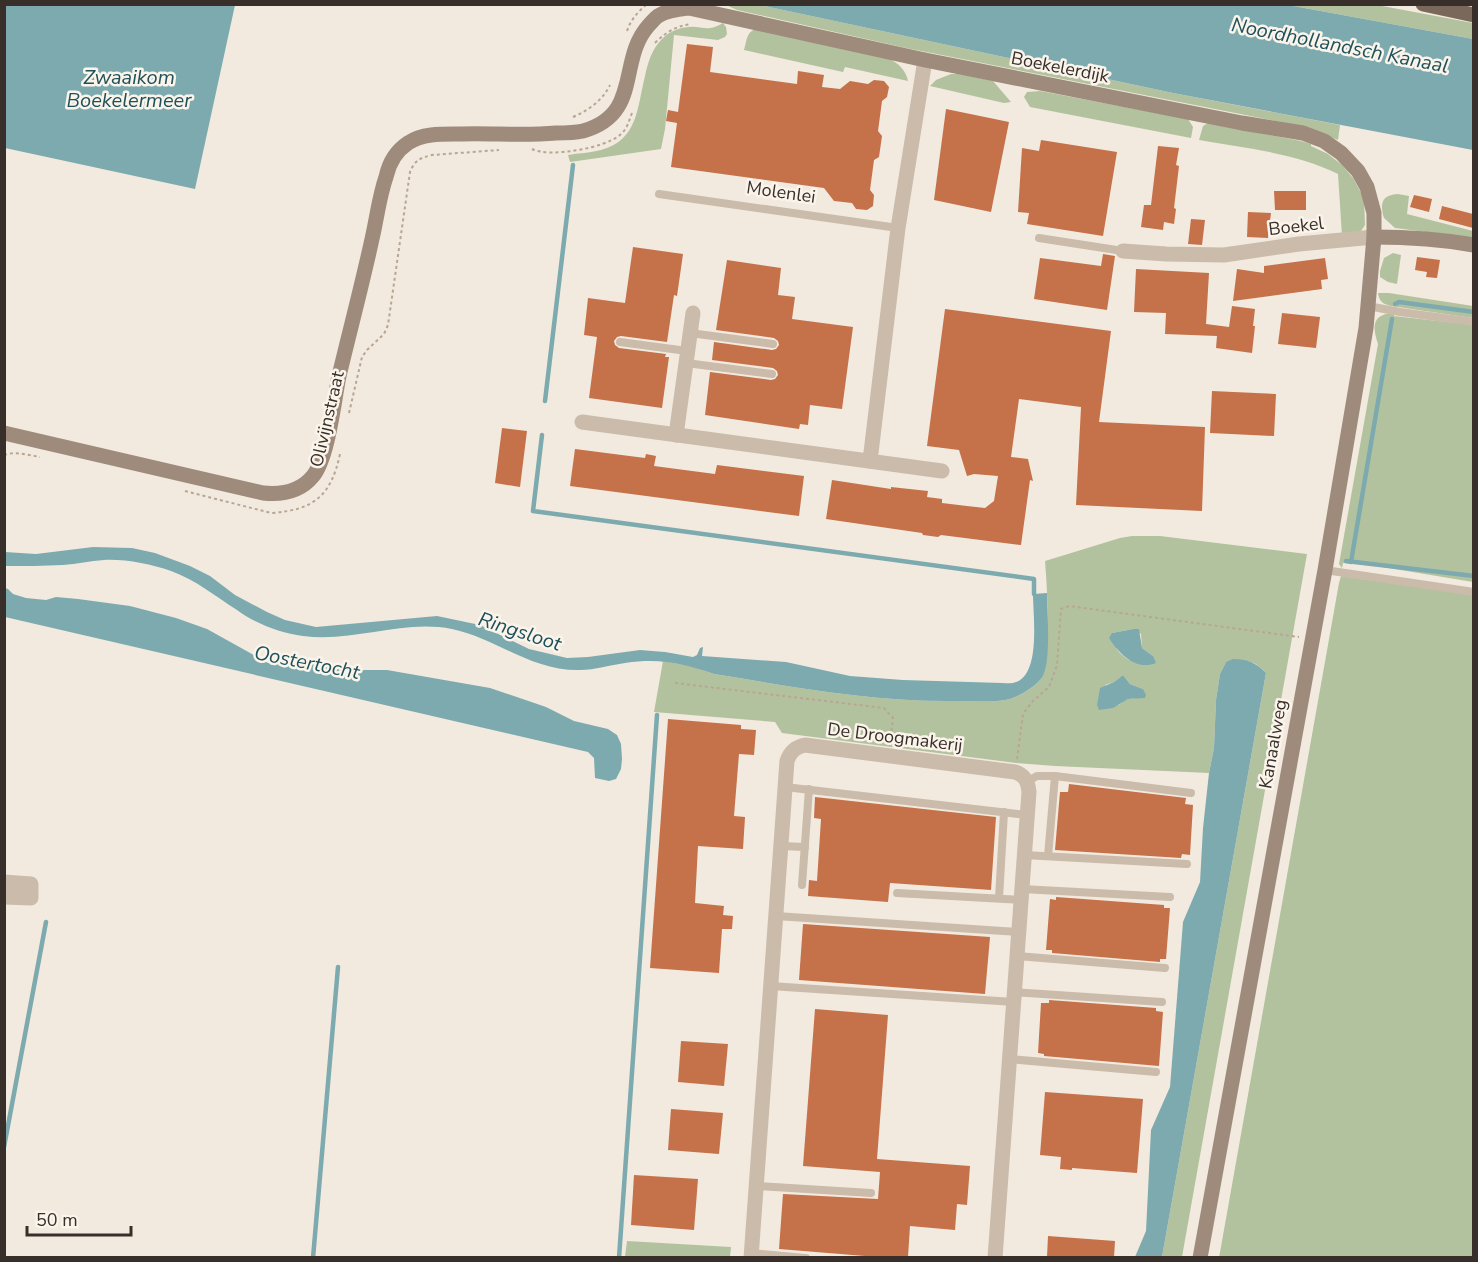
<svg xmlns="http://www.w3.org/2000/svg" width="1478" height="1262" font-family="'Nunito Sans',sans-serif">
<rect width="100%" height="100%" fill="#f2eade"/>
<!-- green -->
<g fill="#b3c29e" fill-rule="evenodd">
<path d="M726 5H760L1173 93 1340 125 1338 140 1306 127 906 48 737 10Z"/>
<path d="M1288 5H1377L1473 23V39Z"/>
<path d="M723 23 726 27 727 34 725 37 718 40 674 35 665 129 661 149 570 162 568 155C579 153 590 153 601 150 638 140 637 108 645 76 648 62 652 49 662 39 671 30 684 26 696 27 700 27 706 29 710 28 714 28 719 25 723 23Z"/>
<path d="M757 29 888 58C898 63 906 70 908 81L845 67 843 72 744 50C747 41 746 31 757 29Z"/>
<path d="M951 74H959L993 81 1011 102 1004 103 930 86 936 80Z"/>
<path d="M1040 91 1188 119 1193 127 1191 138 1030 107 1024 97 1027 92Z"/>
<path d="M1208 123 1301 141 1311 144V146L1328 154 1342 165 1353 178 1364 198 1365 225 1361 231 1342 236 1338 174C1296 153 1245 148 1199 140L1203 126Z"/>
<path d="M1398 194 1409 196 1407 214 1473 231V238L1395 228 1384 218C1380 204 1381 195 1398 194Z"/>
<path d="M1393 253 1401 255 1397 284 1388 282 1380 277V271L1384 258Z"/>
<path d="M1378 293H1389L1473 306V318L1391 306C1384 304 1379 302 1378 293Z"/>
<path d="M1394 313V316L1473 325V582L1352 562 1351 564 1343 563 1342 568 1339 564 1378 344C1372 326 1372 314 1394 313Z"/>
<path d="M1132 536H1160L1307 554 1182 1257H1162L1266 673C1253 658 1244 661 1226 662L1220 674 1216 700 1214 748 1209 773 1055 766 1016 763 782 733 775 722 654 712 663 661 691 666 714 674C794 687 873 702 955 701 972 701 994 703 1010 699 1020 696 1034 687 1041 679 1052 664 1047 583 1045 561L1120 538ZM1133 629 1141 634 1142 648 1153 656 1129 660C1117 652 1115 648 1112 633ZM1123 675 1130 684 1143 689 1134 699C1127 698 1124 700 1119 705L1105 685 1114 682Z"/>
<path d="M1341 576 1473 595V1257L1219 1258 1339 583Z"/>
<path d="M627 1241 731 1247 730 1257H625Z"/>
</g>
<!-- water -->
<g fill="#7daaaf">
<path d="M5 4 235 5 195 189 5 148Z"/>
<path d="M760 5H1288L1473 39V150L1173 93Z"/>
<path d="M93 547 132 548 155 553 190 566 210 576 235 595 267 612 285 620 316 627 437 616 480 625 529 649 567 658 588 657 640 650 665 652 693 657 697 655 700 648 703 647 702 656 786 662 850 676 903 680 1002 683C1006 683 1012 684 1016 682 1041 673 1033 615 1033 594L1047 593C1047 612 1052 665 1041 679 1034 687 1020 696 1010 699 994 703 972 701 955 701 873 702 794 687 714 674 681 663 660 658 625 663 610 665 595 670 580 670 531 671 498 639 452 629 402 619 353 643 303 636 280 633 256 624 237 610 215 596 196 580 171 571 150 564 126 559 104 560 90 561 77 564 63 565 44 566 24 566 5 566V552L36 554Z"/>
<path d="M5 588 8 589 13 594 26 598 46 600 56 597 78 599 130 606 176 618 207 629 268 663H279L289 666 310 662 327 664 347 670H387L490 688 546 707 574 721 608 729 617 735 621 744 622 759 621 769 616 779 609 781 595 778 594 758 588 752 5 617Z"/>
<path d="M1133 629H1139L1142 648 1153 656 1156 663C1136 671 1119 654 1109 638L1112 633Z"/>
<path d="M1233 659C1247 659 1257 663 1266 673L1162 1257H1135L1146 1231 1151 1130 1170 1087 1183 922 1200 882 1203 828 1209 773 1214 748 1216 700 1220 674 1226 662Z"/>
<path d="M1123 675 1130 684 1143 689 1146 695 1145 698 1128 699 1113 708 1099 710 1097 705 1100 688 1114 682Z"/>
</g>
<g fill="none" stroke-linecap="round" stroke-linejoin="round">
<!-- stream -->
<g stroke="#7daaaf" stroke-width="4.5">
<path d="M1395 304 1399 302 1474 312"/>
<path d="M545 401 573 165"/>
<path d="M542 435 533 511 1034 579V594"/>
<path d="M1346 561 1474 576"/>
<path d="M1351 562 1392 319"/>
<path d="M4 1147 46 922"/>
<path d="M313 1258 338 967"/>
<path d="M619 1258 657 715"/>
</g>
</g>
<!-- building -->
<g fill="#c5714a">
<path d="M687 44 713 47 710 72 797 84 798 71 824 75 822 87 840 89 850 81 868 84 874 80 884 81 889 87 887 97 882 101 878 131 882 136 879 157 874 160 870 190 874 195 873 206 867 210 856 209 852 203 834 201 824 188 671 167 677 123 666 121 668 110 678 112Z"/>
<path d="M946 109 1009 122 991 212 934 200Z"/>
<path d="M1041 140 1117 152 1103 236 1027 224 1029 213 1018 212 1022 148 1039 151Z"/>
<path d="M1158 146 1179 148 1176 165 1179 166 1174 208 1176 209 1174 224 1164 222 1163 230 1141 227 1144 205H1151Z"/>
<path d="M1274 191H1306V210H1275Z"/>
<path d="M1414 195 1432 199 1429 212 1410 207Z"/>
<path d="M1442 206 1473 214V228L1439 219Z"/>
<path d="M1248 212 1271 213 1268 238 1247 237Z"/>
<path d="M1191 219 1205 220 1202 245 1188 244Z"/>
<path d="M633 247 683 254 677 296 674 295 667 342 621 336 617 337 614 341 615 345 619 348 666 354 665 357H669L662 408 589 398 597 337 584 335 588 298 625 303Z"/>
<path d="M1103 254 1115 256 1107 310 1034 299 1040 258 1101 266Z"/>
<path d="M1417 257 1440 260 1437 278 1426 277 1427 272 1415 270Z"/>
<path d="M1325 258 1328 279 1321 280 1322 289 1233 301 1237 269 1264 273V266Z"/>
<path d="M727 260 781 268 778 295 795 297 792 319 853 327 842 409 810 405 808 425 800 424 799 429 705 415 710 372 771 380 775 379 778 375 777 371 773 368 712 360 714 342 772 350 776 349 779 345 778 341 774 338 716 330Z"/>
<path d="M1136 269 1209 273 1206 324 1229 327 1232 306 1255 309 1253 326H1255L1252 353 1216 348 1217 336 1165 334 1166 313 1134 312Z"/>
<path d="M945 309 1111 331 1099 422 1205 427 1202 511 1076 505 1081 407 1019 399 1011 457 1028 459 1033 481 1030 480 1021 545 941 535 938 537 923 535 922 533 826 519 832 480 891 489V487L928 491 927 497 942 499V503L967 506 985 508 994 501 998 476 974 474 967 476 959 450 927 446Z"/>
<path d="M1282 313 1320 317 1316 348 1278 344Z"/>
<path d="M1212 391 1276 394 1274 436 1210 433Z"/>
<path d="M502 428 527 431 520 487 495 483Z"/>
<path d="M575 449 645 458 646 454 656 456 654 466 715 474 717 465 804 476 799 516 570 486Z"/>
<path d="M668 719 741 725V729L756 730 754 755 739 754 734 816 745 817 743 849 698 846 695 903 724 906 723 915 733 916 732 929H722L719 973 650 968Z"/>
<path d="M1069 784 1186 798 1185 804 1193 805 1190 855 1182 854 1181 858 1055 850 1060 792H1068Z"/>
<path d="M815 797 996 817 991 890 890 883 888 902 808 896 809 880 817 881 821 819 814 818Z"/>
<path d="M1056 897 1164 905V908H1170L1166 959H1160V962L1052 953V950H1046L1050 899 1056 900Z"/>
<path d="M803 924 990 937 985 994 799 980Z"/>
<path d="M1049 1000 1156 1008V1011L1163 1012 1159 1066 1044 1056V1054L1038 1053 1041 1003H1049Z"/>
<path d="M815 1009 888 1015 877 1159 970 1166 967 1205 957 1204 955 1230 910 1226 908 1257H877L779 1249 783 1194 878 1199 880 1172 803 1166Z"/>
<path d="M681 1041 728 1044 724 1086 678 1082Z"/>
<path d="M1045 1092 1143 1099 1137 1173 1072 1168V1170L1060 1169 1061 1157 1040 1155Z"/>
<path d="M671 1109 723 1113 719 1154 668 1150Z"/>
<path d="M634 1175 698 1179 694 1230 631 1225Z"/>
<path d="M1048 1236 1115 1241 1114 1257H1047Z"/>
</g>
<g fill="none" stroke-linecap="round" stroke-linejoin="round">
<!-- path -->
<g stroke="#b7a694" stroke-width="2" stroke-dasharray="3 3" stroke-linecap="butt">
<path d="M627 31C631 19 638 12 647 4"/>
<path d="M655 43C666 32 676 26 691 24"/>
<path d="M573 117C589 110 602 101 610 85"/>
<path d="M532 149C549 158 607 148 621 134 627 129 629 121 632 113"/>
<path d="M349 413 362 357 367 350 384 334 388 325 410 172C415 160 420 158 432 155L499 150"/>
<path d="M4 455C16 451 28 455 40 457"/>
<path d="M185 491 271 513C314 510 331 496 340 454"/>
<path d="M675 683 884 708 893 718 890 742"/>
<path d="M1017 759 1023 714 1032 702 1049 687 1057 665 1061 609 1069 606 1299 637"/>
</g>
<!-- lane -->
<g stroke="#cbbbaa" stroke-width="8">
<path d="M659 194 898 228"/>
<path d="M1039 238 1123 251"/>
<path d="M1368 306 1400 312 1474 322"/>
<path d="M690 333 773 344"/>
<path d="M620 342 687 351"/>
<path d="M686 363 772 374"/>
<path d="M1325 570 1474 592"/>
<path d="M1026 782 1037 776H1055L1191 793"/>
<path d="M785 787 1027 815"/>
<path d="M781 846 805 847"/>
<path d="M1024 855 1187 864"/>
<path d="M1048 856 1055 776"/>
<path d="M802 885 809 789"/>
<path d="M1022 889 1170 897"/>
<path d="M897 893 1021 900"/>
<path d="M999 898 1004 812"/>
<path d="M776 916 1019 932"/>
<path d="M1017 956 1165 968"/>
<path d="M770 986 1014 1002"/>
<path d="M1014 992 1162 1002"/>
<path d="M1009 1059 1156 1072"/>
<path d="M756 1186 871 1193"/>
<path d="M751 1253 806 1258"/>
</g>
<!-- street -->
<g stroke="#cbbbaa" stroke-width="15">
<path d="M1123 251 1166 254 1224 255 1299 244 1374 237"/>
<path d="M582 422 942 471"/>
<path d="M676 435 693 313"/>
<path d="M870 461 898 228 925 60"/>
<path d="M4 882 31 884V898L4 897"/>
<path d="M751 1258 787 761C790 752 795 747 805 745L1015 772C1025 775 1028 782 1029 792L995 1258"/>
</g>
<!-- secondary -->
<g stroke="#9f8b7b" stroke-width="15">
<path d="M1374 237C1408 237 1440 239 1474 245"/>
<path d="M4 433 263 493C282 495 300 492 313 476 328 458 334 401 339 376 350 330 362 285 372 239 377 218 379 197 386 177 389 163 396 151 408 143 423 133 443 134 461 134 492 133 524 136 556 133 565 133 574 133 583 131 643 114 617 60 649 25 652 22 655 18 658 16 667 10 679 9 689 8L925 60 1242 123 1303 133 1324 141 1341 153 1358 171 1367 187 1374 213V237L1366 328 1325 570 1200 1258"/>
</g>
<!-- primary -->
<path stroke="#7a685b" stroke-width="15" d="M1423 4 1474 15"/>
</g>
<g text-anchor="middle" stroke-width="5" stroke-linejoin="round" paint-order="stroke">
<!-- street labels -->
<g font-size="18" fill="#382f2a" stroke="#faf4eb">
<text transform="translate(1060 67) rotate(11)" y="6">Boekelerdijk</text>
<text transform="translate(781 192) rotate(8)" y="6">Molenlei</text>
<text transform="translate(1296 226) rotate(-7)" y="6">Boekel</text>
<text transform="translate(327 419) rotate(-77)" y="6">Olivijnstraat</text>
<text transform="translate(895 737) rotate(7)" y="6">De Droogmakerij</text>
<text transform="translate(1273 744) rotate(-80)" y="6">Kanaalweg</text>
</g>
<!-- water labels -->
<g font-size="20" font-style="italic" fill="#1f515a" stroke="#faf4eb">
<text transform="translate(1340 45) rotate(11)" y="7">Noordhollandsch Kanaal</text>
<text x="129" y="84">Zwaaikom<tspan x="129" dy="23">Boekelermeer</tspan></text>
<text transform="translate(520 631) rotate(18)" y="7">Ringsloot</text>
<text transform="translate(307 662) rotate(11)" y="7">Oostertocht</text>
</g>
</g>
<!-- border -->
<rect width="1478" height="1262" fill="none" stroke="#382f2a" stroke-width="12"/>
<!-- scale -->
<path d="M27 1226v9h104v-9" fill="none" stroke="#382f2a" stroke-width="3"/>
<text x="36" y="1226" font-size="18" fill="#382f2a" stroke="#faf4eb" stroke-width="4.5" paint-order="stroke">50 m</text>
</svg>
